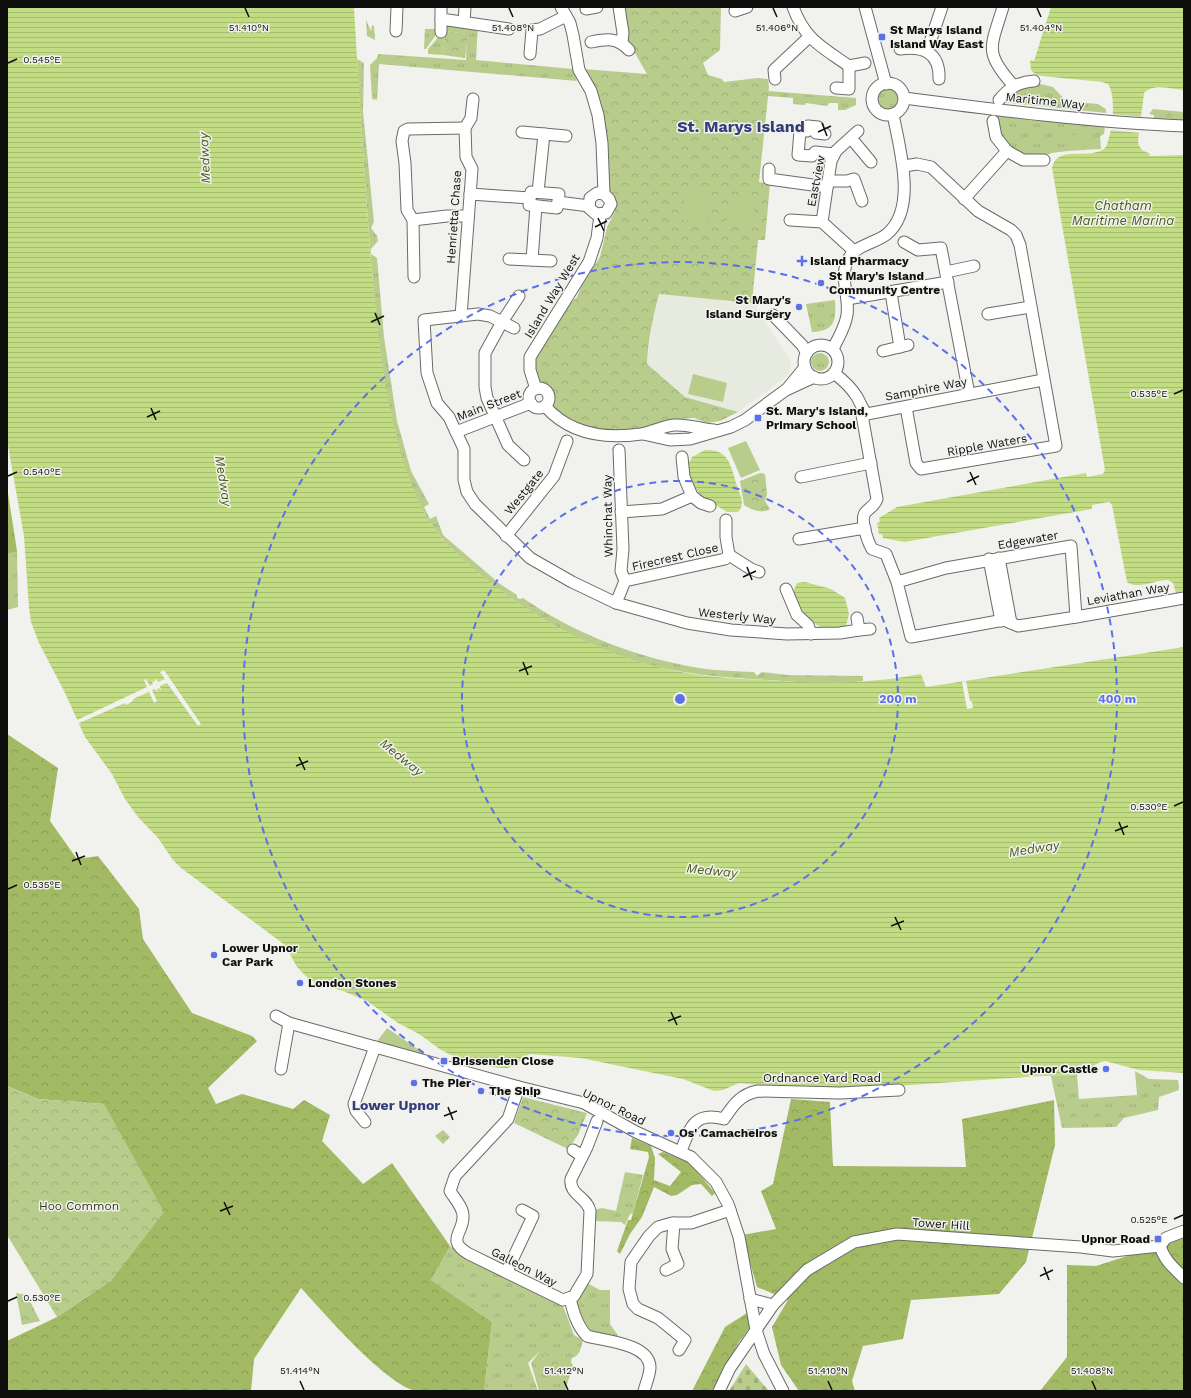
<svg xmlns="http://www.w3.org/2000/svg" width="1191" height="1398" font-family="'Work Sans',sans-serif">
<defs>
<pattern id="grass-tufts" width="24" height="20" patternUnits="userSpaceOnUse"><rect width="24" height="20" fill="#b8cc8c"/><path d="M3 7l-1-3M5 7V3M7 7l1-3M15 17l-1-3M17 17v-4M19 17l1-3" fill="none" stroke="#9dae78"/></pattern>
<pattern id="forest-crowns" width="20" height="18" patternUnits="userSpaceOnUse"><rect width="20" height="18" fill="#a1ba63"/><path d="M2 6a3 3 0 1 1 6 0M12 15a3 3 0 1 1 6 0" fill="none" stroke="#899f55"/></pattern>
<pattern id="cemetery-stones" width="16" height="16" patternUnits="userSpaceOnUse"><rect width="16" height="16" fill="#b8cc8c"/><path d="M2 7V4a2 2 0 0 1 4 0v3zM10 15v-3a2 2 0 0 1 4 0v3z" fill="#9dae78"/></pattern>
<pattern id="park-crowns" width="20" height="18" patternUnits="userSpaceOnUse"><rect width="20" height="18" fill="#b8cc8c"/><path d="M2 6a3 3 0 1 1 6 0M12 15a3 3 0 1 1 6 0" fill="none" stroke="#9dae78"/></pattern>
<pattern id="water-rules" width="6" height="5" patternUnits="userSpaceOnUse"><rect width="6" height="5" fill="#c2dc84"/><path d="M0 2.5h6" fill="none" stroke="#a6bc71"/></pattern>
</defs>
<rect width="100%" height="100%" fill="#f1f2ee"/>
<!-- built -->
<path fill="#e7ebdf" d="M659 294 752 303 756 306 763 319 790 359 791 364 789 373 786 377 738 412 685 397 647 364 653 318Z"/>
<!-- grass -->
<g fill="url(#grass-tufts)">
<path d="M366 20 371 31 372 25 374 26 375 40 367 36Z"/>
<path d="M444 23 478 25 476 60 573 69 577 81 379 64 377 100 372 99 370 65 377 58 378 54 466 60 467 34 445 31 443 55 428 54V49L436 40Z"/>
<path d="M425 29H437L438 32 426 49H424Z"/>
<path d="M357 59 364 63 363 112 374 222 371 228 377 236 378 241 371 249V254L377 258 384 337 397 421 411 471 429 504 424 507 430 519 436 516 443 535 500 584 517 595V598L520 599 523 598C575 634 638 658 699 668 717 671 736 671 754 672L757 676 762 672 787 675 863 676V681C831 685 798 682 767 680 734 678 700 676 667 669 603 656 539 621 488 581 459 558 432 533 417 499 383 422 376 319 369 235 365 176 360 118 357 59Z"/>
<path d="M1036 83 1053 87 1066 101 1098 104 1106 109V113L1002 102 1016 87Z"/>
<circle cx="888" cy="99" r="10"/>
<path d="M768 91 856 98V105L845 110H838V103H829L827 106 806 103 805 105 793 104V98L768 96Z"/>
<path d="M1153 109 1184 112V121L1159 119V118L1154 119V115L1149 114Z"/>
<path d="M997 116 1105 126 1104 134 1100 136 1101 149C1087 150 1073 150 1060 152 1052 152 1044 156 1035 157 1011 159 999 137 997 116Z"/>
<path d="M835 300C836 319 836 331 812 332L806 304Z"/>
<circle cx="820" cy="362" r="9"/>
<path d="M17 549 18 607 7 610V553Z"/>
<path d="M387 1028 422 1052 427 1058 375 1044Z"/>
<path d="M1135 1071 1149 1079 1178 1080 1179 1090 1159 1097 1158 1110 1124 1118 1116 1127 1062 1128 1051 1076 1077 1075 1079 1099 1137 1095Z"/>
<path d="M7 1138 16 1153 7 1158Z"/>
<path d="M625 1172 643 1175 633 1213 630 1214 625 1225 621 1222 593 1221 592 1210 602 1208 616 1211Z"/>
<path d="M450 1246 479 1265 563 1306 574 1335 583 1340C581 1347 580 1356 572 1358L571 1362 573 1366 565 1391H539L531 1363 540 1351 528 1363 538 1391H484L492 1322 431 1280Z"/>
<path d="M585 1282 600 1290H610V1324L619 1337C582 1330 586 1337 574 1300Z"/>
</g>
<!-- forest -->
<g fill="url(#forest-crowns)">
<path d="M7 487 17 551 7 554Z"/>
<path d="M7 734 58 768 50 821 77 859 98 856 139 909 143 939 192 1013 252 1036 257 1041 208 1088 216 1104 242 1094 293 1109 304 1100 330 1115 322 1141 363 1184 392 1163 450 1246 431 1280 492 1322 484 1391H416C385 1384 325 1314 301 1288L254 1359 251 1391H7V1341L57 1317 112 1280 104 1104 38 1099 7 1086Z"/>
<path d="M791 1099 830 1102 833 1166 966 1167 962 1119 1054 1100 1055 1145 1026 1262 999 1294 911 1300 903 1339 863 1346 852 1381 855 1391H799L781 1365 772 1327 788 1300 757 1287 742 1235 776 1229 761 1191 773 1184Z"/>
<path d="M632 1138 651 1146 655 1158 654 1180 670 1186 681 1172 658 1154 663 1152 690 1163 715 1193 712 1196 701 1184 692 1185 677 1195 671 1196 654 1187 642 1217 630 1234 620 1254 617 1251 628 1220H631L649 1157 648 1152 630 1149Z"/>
<path d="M1184 1238V1391H1040L1067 1357V1265L1096 1266Z"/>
<path d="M747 1313 751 1326 739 1342 712 1391H692L725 1327Z"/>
</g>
<!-- cemetery -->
<path fill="url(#cemetery-stones)" d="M746 1364 769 1391H729Z"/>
<!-- park -->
<g fill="url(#park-crowns)">
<path d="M622 7H721L720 50 703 63 708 75 722 79 724 82 758 78 768 79 769 87 759 182 770 183 765 240H758L752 303 659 294C653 317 648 340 647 364L685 397 738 412 720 421 707 423 694 418 680 419 653 428 603 433 580 427 554 411 549 390 538 380 533 359 564 310 577 297 582 285 600 257 607 227 615 211 614 201 608 190 583 69 647 74 628 41Z"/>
<path d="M445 31 468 34 465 58 443 55Z"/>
<path d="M760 473 765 474 767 494 765 501 770 509C761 514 752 510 744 505L740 481Z"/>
<path d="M7 1086 38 1099 104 1104 164 1212 112 1280 57 1317 7 1235V1158L16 1153 7 1138Z"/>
<path d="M523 1097 587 1113 578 1135 568 1149 514 1123Z"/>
<path d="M443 1130 450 1137 443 1144 435 1136Z"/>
<path d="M16 1293 27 1295 40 1321 22 1325Z"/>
<path d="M551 1347 563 1351 559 1369 554 1368 552 1372 541 1370 544 1353 549 1354Z"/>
</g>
<!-- garden -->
<g fill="#b8cc8c">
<path d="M1067 134 1095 139 1094 148 1067 143Z"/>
<path d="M685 190 711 194 707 224 683 220Z"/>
<path d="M729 194 755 199 752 228 727 224Z"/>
<path d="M693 374 727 383 723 402 688 394Z"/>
<path d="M746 441 760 470 741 478 728 448Z"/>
</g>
<!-- water -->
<g fill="url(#water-rules)">
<path d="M7 7H354C358 84 364 160 369 236 376 319 384 422 417 498 432 534 460 558 490 582 547 627 619 663 692 674 716 678 742 679 766 680 818 684 870 684 921 674L926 687 1184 647V1073L1139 1070 1105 1061 1098 1063 1084 1073 1074 1076H1040L840 1090 789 1088 739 1083 723 1090 714 1091 683 1079 581 1058 530 1054 524 1057 514 1066 507 1068 492 1067 453 1056 441 1050 419 1034 398 1023 367 1001 343 991 317 984 308 978 297 967 285 945 181 868 173 860 158 838 138 817 125 799 112 774 85 737 65 693 39 643 31 622 29 608 24 536 7 440Z"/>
<path d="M1051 7H1184V90C1170 89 1154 83 1144 93L1138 141C1139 148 1142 151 1149 153L1150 156 1184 155V591L1176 593 1173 583 1168 580C1155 580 1139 590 1127 582L1112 505 1109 502 1092 505V509L904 542 883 538 882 534H879L877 523 880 522 879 518 897 507 1086 473 1087 477 1103 474 1105 470 1052 168C1057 143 1092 162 1106 147 1112 133 1117 97 1108 84L1102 82 1042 76 1036 75 1031 70 1030 60 1034 61Z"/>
<path d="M705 450C730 449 731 467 737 486 740 496 746 503 738 512H727L703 497 691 484 688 471 689 463 692 457Z"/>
<path d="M805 582 831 589 845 598 849 614 846 626C829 632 822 631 809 618 799 607 798 607 793 592L797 583Z"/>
</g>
<!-- pier -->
<g fill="#f1f2ee">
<path d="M1110 114 1142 117 1141 133 1108 130Z"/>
<path d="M164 670 201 724 198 726 167 683 160 686 161 691 159 688 157 689 158 693 155 689 152 690 157 701 154 703 149 692 133 699V701L126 705 125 703 77 724 75 721 147 687 144 680 146 679 150 686 153 684 151 679 153 682 155 681V678L158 682 165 679 160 672Z"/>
<path d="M966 681 970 701 972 702 973 708 967 709 962 682Z"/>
</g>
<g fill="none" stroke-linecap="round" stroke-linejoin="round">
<!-- minor casing -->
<g stroke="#6a6b68" stroke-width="13">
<g id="minor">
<path d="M441 7V19L509 29"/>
<path d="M561 7 570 23 573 35 579 70 591 91 598 115 602 143 604 194 609 199 611 204 606 213 596 214 589 208 590 198 597 193 604 194"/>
<path d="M619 7 623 33 622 42"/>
<path d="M793 7C805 40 822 47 849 66L865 63"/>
<path d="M865 7 886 84"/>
<path d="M1003 7C991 47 983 52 1014 86"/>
<path d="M586 9 597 7"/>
<path d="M735 11 747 7"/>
<path d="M464 22 465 7"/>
<path d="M396 31 397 7"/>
<path d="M441 32V19"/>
<path d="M591 42C606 39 617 37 629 50"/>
<path d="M900 49C923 46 940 52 939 79"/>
<path d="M927 51 942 7"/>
<path d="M530 54 532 30 540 29 566 16"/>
<path d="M775 79 774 70 809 37"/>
<circle cx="888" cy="99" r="16"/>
<path d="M836 88 849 89V66"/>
<path d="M904 98C997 110 1090 122 1184 126"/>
<path d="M999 100C1009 88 1018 82 1034 81"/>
<path d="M522 132 566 136"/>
<path d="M825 134 816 133 818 127 808 126 807 131H800L798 155 812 156 815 152 834 154"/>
<path d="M851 138 871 162"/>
<path d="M1007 151 1023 160H1044"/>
<path d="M904 166 917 164 931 167 978 211 1011 230 1016 235 1020 245 1056 446 921 469 916 463 906 407"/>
<path d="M769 169V179L827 187"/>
<path d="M828 181H847L854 179 862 201"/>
<path d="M531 192 559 194 557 208 529 205Z"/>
<path d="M538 192 544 134"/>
<path d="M470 194 530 198"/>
<path d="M964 199 1007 151 996 137 993 121"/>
<path d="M558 202 589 206"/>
<path d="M413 220 447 216H468"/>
<path d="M790 220 822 222 854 251"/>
<path d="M822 222 831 161 836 151 858 131"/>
<path d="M904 242 918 250 941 248 969 394"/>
<path d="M509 259 551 261"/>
<path d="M532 260 536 206"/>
<path d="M946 272 974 266"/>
<path d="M414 277 413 220 407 210 405 163 402 141 404 131 408 129 465 128"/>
<path d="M891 293 900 347"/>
<path d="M519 296 502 322 485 353V387L487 398 508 445 524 460"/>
<path d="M847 299 948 282"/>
<path d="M988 314 1030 307"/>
<path d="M773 315 802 345 807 353"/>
<path d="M461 316 472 169 466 157 465 128 471 118 473 99"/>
<path d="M514 328 490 316 478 314 424 320 427 373 437 403 449 417 464 449V480L467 492 475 504 530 558 572 582 616 603 687 623 731 630 787 634 840 633 859 630 857 618"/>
<circle cx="821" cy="362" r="17"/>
<path d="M833 349C838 338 845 328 847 315 850 296 838 276 849 258 856 245 876 243 887 234 918 208 899 147 893 114"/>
<path d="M883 351 908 345"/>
<path d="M834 373C843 380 851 387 857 397 861 404 862 409 867 414L1043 380"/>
<circle cx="539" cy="398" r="10"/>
<path d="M536 389 530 370V357L589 262 597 238 600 215"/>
<path d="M788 389 814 377"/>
<path d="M545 406C570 435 606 439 641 434 653 432 663 426 674 425 688 424 700 429 714 430"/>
<path d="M867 414 862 415 877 499C875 506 870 507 865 513 860 520 868 542 872 549L886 554 897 582 911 637 1004 620 1018 626 1076 617 1071 546 946 568 897 582"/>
<path d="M456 432 531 403"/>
<path d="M643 434 670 440 690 439 731 427 745 420 787 389 805 367"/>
<path d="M619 450 623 549 621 571 625 581"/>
<path d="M682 457 684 477 692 496"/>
<path d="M801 477 871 463"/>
<path d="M621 512 662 509 692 496 701 503 710 506"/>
<path d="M726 520V537L729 555"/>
<path d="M506 536 554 476 567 441"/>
<path d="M799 539 865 528"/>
<path d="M999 558 1011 623"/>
<path d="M989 559 1001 621"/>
<path d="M786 589 797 615 808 625 811 634"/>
<path d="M616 603 625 581 725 559 729 555 751 569 759 572"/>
<path d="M1076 617 1184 598"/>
<path d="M859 630 870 629"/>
<path d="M276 1016 289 1023 519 1087 584 1103 636 1132 691 1157 716 1182 728 1204 739 1237 756 1330 764 1354 783 1391"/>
<path d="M281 1069 289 1023"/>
<path d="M519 1087 508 1119 455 1176 450 1191C454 1198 463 1207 463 1216 464 1233 445 1240 469 1254L563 1300 574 1296 587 1274 590 1211C587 1197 569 1195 571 1179L587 1147 597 1121"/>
<path d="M365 1122 356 1111 354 1104 375 1047"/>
<path d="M573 1150 582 1156"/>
<path d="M681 1151C690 1128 694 1111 724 1119 733 1105 741 1094 758 1091L840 1093 899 1090"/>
<path d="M1184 1231 1166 1238 1160 1246C1164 1260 1174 1268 1184 1278"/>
<path d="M666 1270 678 1264 672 1249 674 1223"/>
<path d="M507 1271 533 1216 522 1210"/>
<path d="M570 1298C573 1312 577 1326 587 1336 603 1341 649 1343 650 1367 650 1375 646 1383 644 1391"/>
<path d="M750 1299 773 1305"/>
<path d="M679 1350 685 1340 658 1318 638 1309 633 1304 629 1289 631 1262 649 1236 658 1227 672 1223H691L730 1210"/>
<path d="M719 1391 730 1368 773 1305 807 1270 854 1242 897 1234 1081 1247 1113 1251 1160 1246"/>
</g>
</g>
<!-- minor -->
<use href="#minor" stroke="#fff" stroke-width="11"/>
</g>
<!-- ticks -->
<path fill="none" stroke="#0f0f0e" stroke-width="1.5" d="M245 8 249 17M509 8 513 17M773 8 777 17M1037 8 1041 17M8 63 17 59M822 123 827 136M818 132 831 126M598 218 604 231M595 227 607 221M375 313 380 325M371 322 384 316M1174 394 1183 390M151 408 156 420M147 417 160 411M970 472 976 485M8 476 17 472M967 482 979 476M747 567 752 580M743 577 756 571M523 662 528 675M519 671 532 666M299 757 305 770M296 766 308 761M1174 806 1183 802M1119 822 1124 835M1115 831 1128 826M76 852 81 865M72 861 85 856M8 889 17 885M895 917 901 930M891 926 904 921M671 1012 677 1025M668 1021 681 1016M448 1107 453 1120M444 1116 457 1111M224 1202 230 1215M220 1211 233 1206M1174 1219 1183 1215M1044 1267 1049 1280M1040 1276 1053 1270M8 1301 17 1297M300 1381 304 1390M564 1381 568 1390M828 1381 832 1390M1092 1381 1096 1390"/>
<!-- distance rings -->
<g fill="none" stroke="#5c70e7" stroke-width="2" stroke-dasharray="7 5">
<circle cx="680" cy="699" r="218"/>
<circle cx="680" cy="699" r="437"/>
</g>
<!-- markers -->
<g fill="#5c70e7" stroke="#f1f2ee" stroke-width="1.5">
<rect x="878" y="33" width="8" height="8" rx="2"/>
<path d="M800 255h4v4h4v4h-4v4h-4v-4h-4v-4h4z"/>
<circle cx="821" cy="283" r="4"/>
<circle cx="799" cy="307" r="4"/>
<rect x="754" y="414" width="8" height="8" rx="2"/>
<circle cx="214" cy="955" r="4"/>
<circle cx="300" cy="983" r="4"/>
<rect x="440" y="1057" width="8" height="8" rx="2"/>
<circle cx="1106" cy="1069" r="4"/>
<circle cx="414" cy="1083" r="4"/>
<circle cx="481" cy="1091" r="4"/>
<circle cx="671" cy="1133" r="4"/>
<rect x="1154" y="1235" width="8" height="8" rx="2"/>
</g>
<g text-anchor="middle" stroke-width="3" stroke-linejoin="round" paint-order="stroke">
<!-- poi labels -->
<g font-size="12" font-weight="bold" fill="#0f0f0e" stroke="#f1f2ee" text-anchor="start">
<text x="890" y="34">St Marys Island<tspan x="890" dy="14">Island Way East</tspan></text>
<text x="810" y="265">Island Pharmacy</text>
<text x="829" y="280">St Mary's Island<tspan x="829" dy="14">Community Centre</tspan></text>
<text x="791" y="304" text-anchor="end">St Mary's<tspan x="791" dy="14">Island Surgery</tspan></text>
<text x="766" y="415">St. Mary's Island,<tspan x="766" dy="14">Primary School</tspan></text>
<text x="222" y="952">Lower Upnor<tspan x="222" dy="14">Car Park</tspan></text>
<text x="308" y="987">London Stones</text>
<text x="452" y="1065">Brissenden Close</text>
<text x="1098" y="1073" text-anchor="end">Upnor Castle</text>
<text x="422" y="1087">The Pier</text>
<text x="489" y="1095">The Ship</text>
<text x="679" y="1137">Os' Camacheiros</text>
<text x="1150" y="1243" text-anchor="end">Upnor Road</text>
</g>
<!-- street labels -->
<g font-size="12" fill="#0f0f0e" stroke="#f1f2ee">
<text transform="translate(1045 101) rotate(6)" y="4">Maritime Way</text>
<text transform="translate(816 181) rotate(-79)" y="4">Eastview</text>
<text transform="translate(454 217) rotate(-86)" y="4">Henrietta Chase</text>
<text transform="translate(552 296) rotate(-59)" y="4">Island Way West</text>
<text transform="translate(926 389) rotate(-11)" y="4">Samphire Way</text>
<text transform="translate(489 405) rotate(-21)" y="4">Main Street</text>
<text transform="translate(987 445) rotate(-10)" y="4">Ripple Waters</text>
<text transform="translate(524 492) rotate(-51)" y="4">Westgate</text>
<text transform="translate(608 516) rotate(-91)" y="4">Whinchat Way</text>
<text transform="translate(1028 540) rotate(-10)" y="4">Edgewater</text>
<text transform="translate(675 557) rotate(-13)" y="4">Firecrest Close</text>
<text transform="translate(1128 594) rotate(-10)" y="4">Leviathan Way</text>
<text transform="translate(737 616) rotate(6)" y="4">Westerly Way</text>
<text x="822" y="1082">Ordnance Yard Road</text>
<text transform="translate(614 1107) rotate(26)" y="4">Upnor Road</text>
<text transform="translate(941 1224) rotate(4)" y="4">Tower Hill</text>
<text transform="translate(524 1267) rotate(27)" y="4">Galleon Way</text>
</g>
<!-- park labels -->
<g font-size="12" fill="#2d3712" stroke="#f1f2ee">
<text x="79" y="1210">Hoo Common</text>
</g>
<!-- water labels -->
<g font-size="13" font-style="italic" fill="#4b5b1d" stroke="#f1f2ee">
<text transform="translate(204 158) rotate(-93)" y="5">Medway</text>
<text x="1123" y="210">Chatham<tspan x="1123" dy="15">Maritime Marina</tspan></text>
<text transform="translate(224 481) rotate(81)" y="5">Medway</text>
<text transform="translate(402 757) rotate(39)" y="5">Medway</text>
<text transform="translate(1034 848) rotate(-9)" y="5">Medway</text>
<text transform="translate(712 870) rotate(6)" y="5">Medway</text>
</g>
<!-- quarter labels -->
<g font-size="14" font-weight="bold" fill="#333e79" stroke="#f1f2ee">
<text x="396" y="1110">Lower Upnor</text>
</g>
<!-- district labels -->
<g font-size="16" font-weight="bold" fill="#333e79" stroke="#f1f2ee">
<text x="741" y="132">St. Marys Island</text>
</g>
</g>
<g font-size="10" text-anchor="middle" fill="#0f0f0e" stroke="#f1f2ee" stroke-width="3" stroke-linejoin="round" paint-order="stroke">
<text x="249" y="31">51.410°N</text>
<text x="513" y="31">51.408°N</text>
<text x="777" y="31">51.406°N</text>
<text x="1041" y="31">51.404°N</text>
<text x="42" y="63">0.545°E</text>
<text x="1149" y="397">0.535°E</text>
<text x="42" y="475">0.540°E</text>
<text x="1149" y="810">0.530°E</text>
<text x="42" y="888">0.535°E</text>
<text x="1149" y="1223">0.525°E</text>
<text x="42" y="1301">0.530°E</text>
<text x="300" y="1374">51.414°N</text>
<text x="564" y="1374">51.412°N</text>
<text x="828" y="1374">51.410°N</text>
<text x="1092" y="1374">51.408°N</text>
</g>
<circle cx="680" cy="699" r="6" fill="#5c70e7" stroke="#f1f2ee" stroke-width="2"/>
<g font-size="12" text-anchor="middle" font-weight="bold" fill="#5c70e7" stroke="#f1f2ee" stroke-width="3" stroke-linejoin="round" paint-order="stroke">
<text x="898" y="703">200 m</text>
<text x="1117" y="703">400 m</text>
</g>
<!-- border -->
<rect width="1191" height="1398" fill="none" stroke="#0f0f0e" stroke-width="16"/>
</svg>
